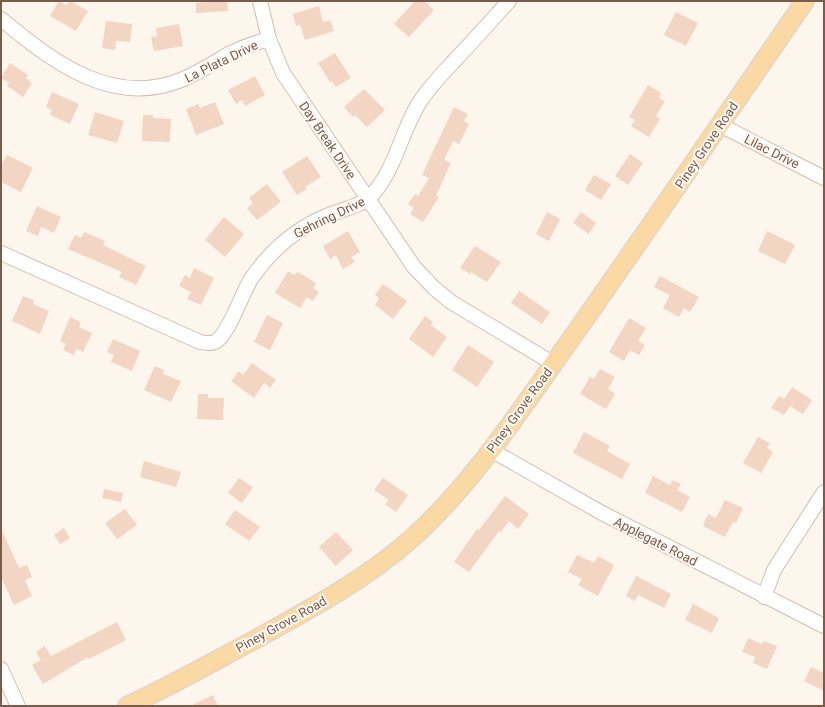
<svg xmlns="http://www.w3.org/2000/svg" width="825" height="707" font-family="Roboto,sans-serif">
<rect width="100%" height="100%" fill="#fdf6ec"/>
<!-- building -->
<g fill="#f3d5c3">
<path d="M59 1 66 5 70 1 88 11 76 31 50 16Z"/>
<path d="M201 1H227L228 11 196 13V3H201Z"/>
<path d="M415 1H424L434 10 409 37 394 24Z"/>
<path d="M319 6 323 22 330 20 334 31 305 40 300 25 296 26 293 14Z"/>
<path d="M676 12 698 23 686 46 664 35Z"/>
<path d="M106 21 132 24 130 42 116 41 115 50 102 48Z"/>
<path d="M179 24 183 46 154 51 151 37 157 36 156 28Z"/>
<path d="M335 53 351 78 336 87 332 81 330 82 318 63Z"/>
<path d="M10 63 28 75 26 78 32 83 23 97 7 86 9 83 1 78Z"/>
<path d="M255 76 265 95 245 106 242 100 236 104 228 90Z"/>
<path d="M648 85 661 93 659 98 665 101 656 116 660 119 649 137 631 126 635 120 629 117Z"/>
<path d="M364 89 385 110 367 127 355 115 353 117 344 107Z"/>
<path d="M52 92 79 104 70 124 50 115 52 110 46 107Z"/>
<path d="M215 102 224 124 196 135 186 109 198 104 200 108Z"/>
<path d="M454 107 468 114 464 121 469 124 459 144 453 141 444 160 451 163 436 196 439 197 423 222 410 214 414 208 408 204 415 194 418 196 429 178 422 175Z"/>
<path d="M95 112 124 121 117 143 88 135Z"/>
<path d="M143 115H153V118L171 119 170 142 142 141Z"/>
<path d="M630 154 643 163 628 185 615 176Z"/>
<path d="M7 155 33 168 21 192 1 182V166Z"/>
<path d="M307 156 321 177 305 187 307 189 297 195 282 172Z"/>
<path d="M594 175 611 184 601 200 585 190Z"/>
<path d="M267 184 281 202 257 220 247 208 253 203 249 198Z"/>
<path d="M37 206 61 217 54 233 41 227 38 236 26 231Z"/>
<path d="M547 212 560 219 549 241 536 234Z"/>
<path d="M581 212 596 223 589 234 573 223Z"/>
<path d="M224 217 244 234 225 257 205 240Z"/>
<path d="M348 231 360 252 351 257 355 262 343 269 336 255 330 259 323 246Z"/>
<path d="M767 231 795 245 785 264 758 251Z"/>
<path d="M84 232 105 241 103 245 146 266 136 285 119 277 122 272 68 249 75 235 81 238Z"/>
<path d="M475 246 501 262 487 282 471 272 470 274 460 268Z"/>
<path d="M194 268 214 278 201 305 187 299 191 292 179 286 185 275 190 278Z"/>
<path d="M288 271 294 275 298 272 316 283 313 288 319 292 313 301 307 297 300 308 275 293Z"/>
<path d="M660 276 699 297 690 312 684 308 679 317 663 308 670 295 654 287Z"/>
<path d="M383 284 407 301 393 319 375 305 379 298 375 295Z"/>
<path d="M519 291 550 312 542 324 511 303Z"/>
<path d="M23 296 34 300 33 304 49 311 40 334 12 321Z"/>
<path d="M267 315 283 323 270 350 254 342Z"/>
<path d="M425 316 433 322 431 325 447 337 433 357 409 339Z"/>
<path d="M70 317 81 322 79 327 92 333 83 352 76 349 74 355 63 350 66 344 60 341Z"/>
<path d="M629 318 646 328 638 341 645 345 639 355 630 350 624 361 609 352Z"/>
<path d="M113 339 140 351 132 371 111 362 114 355 107 352Z"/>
<path d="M468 345 494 362 477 387 452 370Z"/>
<path d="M252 363 276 380 270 388 264 383 254 398 231 381 239 371 243 375Z"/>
<path d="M155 366 164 370 163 374 181 381 171 402 144 390Z"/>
<path d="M600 369 615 377 608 389 615 394 606 409 580 394 590 377 594 379Z"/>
<path d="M792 387 812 400 803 414 790 406 784 415 771 408 779 396 784 399Z"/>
<path d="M198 394H208V398H224L223 420 197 419Z"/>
<path d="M584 432 610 446 607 451 630 464 622 479 573 453Z"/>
<path d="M758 437 770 443 767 448 773 452 761 473 743 463Z"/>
<path d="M144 461 181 472 176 487 140 477Z"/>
<path d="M653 476 670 485 672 480 681 484 677 490 690 497 682 512 645 493Z"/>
<path d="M239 478 253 487 242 503 228 493Z"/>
<path d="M383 478 408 495 396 512 385 504 389 500 374 490Z"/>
<path d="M104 489 123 493 121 502 102 498Z"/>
<path d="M505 496 529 514 518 529 509 521 501 532 499 531 469 572 454 562 477 529 479 530Z"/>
<path d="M725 500 743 508 736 523 733 522 725 537 703 526 708 514 716 518Z"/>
<path d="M125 509 137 525 117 539 105 523Z"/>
<path d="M235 510 260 527 249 541 225 524Z"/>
<path d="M64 528 70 538 60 544 54 535Z"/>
<path d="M1 529 19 568 27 565 32 577 25 580 32 596 14 605 1 577Z"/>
<path d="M336 532 353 550 336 566 319 547Z"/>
<path d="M577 555 594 563 598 556 614 565 598 596 578 585 582 579 568 572Z"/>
<path d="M636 576 671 594 664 608 638 595 635 601 626 596Z"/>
<path d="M693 604 719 618 712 633 685 620Z"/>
<path d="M117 622 126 640 89 659 88 657 43 684 32 665 41 660 36 652 45 646 51 656Z"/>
<path d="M748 638 762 644 763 641 777 646 767 669 753 663 755 657 742 652Z"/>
<path d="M811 667 824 673V691L804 681Z"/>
<path d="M213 695 218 706H190Z"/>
</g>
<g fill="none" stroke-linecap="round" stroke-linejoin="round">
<!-- minor casing -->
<g stroke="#d1beb0" stroke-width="16">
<g id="minor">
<path d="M260 1 269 39 283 73 414 267 434 288 451 302 554 364"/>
<path d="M1 19C52 61 112 108 181 80 198 73 212 64 227 55 240 48 255 43 269 39"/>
<path d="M720 125 824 178"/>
<path d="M1 253 200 342C205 343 210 344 215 342 228 336 242 293 251 279 271 250 296 228 329 215 339 211 361 205 368 199 395 173 400 134 419 103 429 87 443 73 456 59 474 40 492 20 509 1"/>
<path d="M491 450 602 513 824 626"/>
<path d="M764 597 774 570 824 492"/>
<path d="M1 669 18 706"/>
</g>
</g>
<!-- major casing -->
<g stroke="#dad1cd" stroke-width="20">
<path id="major" d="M127 706C171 686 213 662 256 639 310 609 365 580 411 539 473 484 523 406 571 339 650 227 727 114 805 1"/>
</g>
<!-- minor -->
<use href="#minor" stroke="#fff" stroke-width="14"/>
<!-- major -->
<use href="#major" stroke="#fbd9a5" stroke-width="18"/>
</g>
<g text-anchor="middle" stroke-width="4" stroke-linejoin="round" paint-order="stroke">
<!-- street labels -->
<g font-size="13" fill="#7a5c4d" stroke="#fffaf3">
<text transform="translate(221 61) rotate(-26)" y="5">La Plata Drive</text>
<text transform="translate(328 140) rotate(56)" y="5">Day Break Drive</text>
<text transform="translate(706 145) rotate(-56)" y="5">Piney Grove Road</text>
<text transform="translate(772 151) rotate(27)" y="5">Lilac Drive</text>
<text transform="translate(329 217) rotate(-26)" y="5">Gehring Drive</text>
<text transform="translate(519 410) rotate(-54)" y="5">Piney Grove Road</text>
<text transform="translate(656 541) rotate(27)" y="5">Applegate Road</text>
<text transform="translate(281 624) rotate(-29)" y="5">Piney Grove Road</text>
</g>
</g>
<!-- border -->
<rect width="825" height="707" fill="none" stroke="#7a5c4d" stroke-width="4"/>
</svg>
